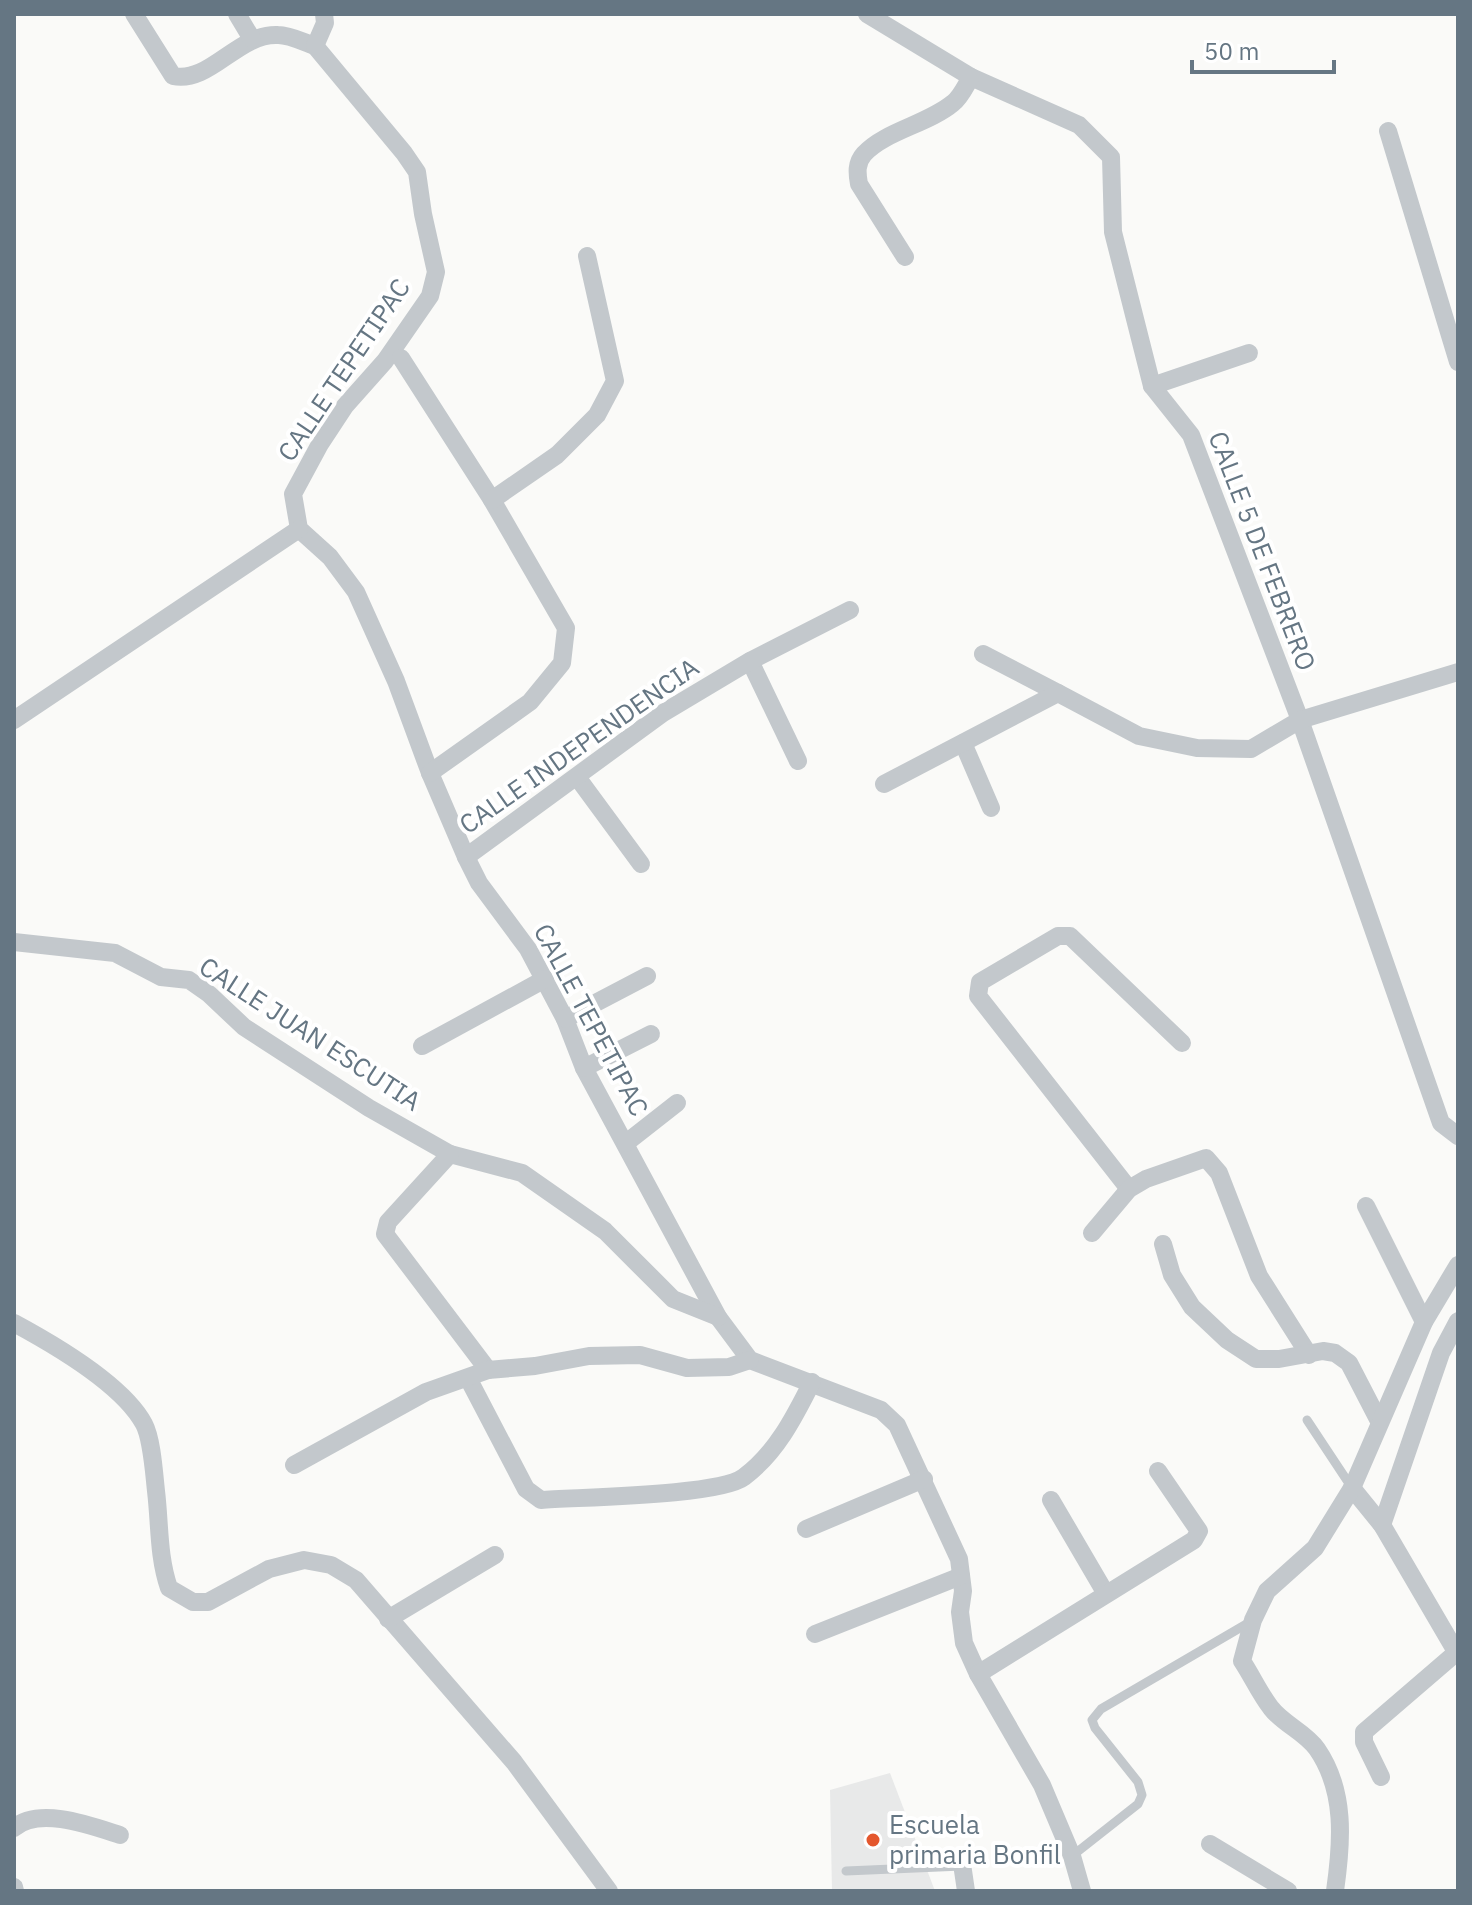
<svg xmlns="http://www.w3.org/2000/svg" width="1472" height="1905" font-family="'IBM Plex Sans',sans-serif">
<rect width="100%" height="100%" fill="#fafaf8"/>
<!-- built -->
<path fill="#e8e9e9" d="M890 1773 935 1891H832L830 1790Z"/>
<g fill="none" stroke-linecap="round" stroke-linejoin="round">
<!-- lane -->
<g stroke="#c3c8cc" stroke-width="9">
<path d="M1307 1420 1352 1488"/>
<path d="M1072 1856 1138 1804 1142 1795 1138 1782 1095 1728 1092 1720 1101 1709 1250 1622"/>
<path d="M846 1871 962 1866"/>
</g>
<!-- street -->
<g stroke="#c3c8cc" stroke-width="18">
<path d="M134 14 173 76C210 84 238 33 278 35 290 35 303 42 315 46"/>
<path d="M237 14 252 39"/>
<path d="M867 14 971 77 1079 125 1111 157 1113 232 1152 386 1191 435 1300 720 1441 1123 1458 1136"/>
<path d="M315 46 404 153 417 172 423 214 436 272 430 296 385 361 345 406 320 444 293 494 299 529 330 557 356 592 396 681 430 773 466 857 479 883 528 949 565 1019 584 1068 718 1317 750 1360 881 1410 897 1425 959 1559 963 1591 960 1612 964 1643 978 1674 1042 1785 1072 1856 1082 1891"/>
<path d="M315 46 325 23 324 14"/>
<path d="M1388 131 1458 362"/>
<path d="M905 257 859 184C857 173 856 163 864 154 885 131 928 124 953 103 961 97 966 85 971 77"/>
<path d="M401 358 492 500 566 628 562 663 530 702 430 773"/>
<path d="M1152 386 1249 353"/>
<path d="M492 500 557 455 597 415 615 381 587 256"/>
<path d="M983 654 1058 693"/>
<path d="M750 661 798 761"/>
<path d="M14 720 299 529"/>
<path d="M963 743 991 808"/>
<path d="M577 777 641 864"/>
<path d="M884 784 1058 693 1139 736 1197 748 1251 749 1300 720 1458 672"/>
<path d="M466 857 663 713 750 661 850 610"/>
<path d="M14 942 115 953 161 977 189 980 209 994 244 1027 369 1108 450 1154 522 1173 605 1231 673 1299 718 1317"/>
<path d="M565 1019 647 976"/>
<path d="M422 1046 545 979"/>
<path d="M584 1068 651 1034"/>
<path d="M626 1143 677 1103"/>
<path d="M450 1154 388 1222 385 1234 488 1370"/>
<path d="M1129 1189 978 996 980 982 1058 936H1070L1182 1043"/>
<path d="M1366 1206 1424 1322"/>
<path d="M1092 1233 1129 1189 1146 1179 1206 1158 1219 1173 1259 1276 1309 1355"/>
<path d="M1163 1244 1172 1275 1192 1307 1227 1340 1256 1359H1279L1323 1351 1335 1353 1349 1363 1379 1421"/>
<path d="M14 1323C53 1344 123 1385 144 1424 152 1439 154 1473 156 1491 160 1524 158 1556 169 1588L193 1602H208L269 1569 304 1560 331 1565 356 1580 514 1762 609 1891"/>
<path d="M468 1378 526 1489 541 1500C579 1497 719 1496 744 1477 776 1453 794 1418 812 1382"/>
<path d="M294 1465 426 1392 488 1370 535 1366 589 1356 640 1355 687 1368 729 1367 750 1360"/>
<path d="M1352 1488 1382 1525 1458 1655"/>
<path d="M1051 1500 1106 1594"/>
<path d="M1382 1525 1441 1353 1458 1321"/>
<path d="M806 1529 924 1479"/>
<path d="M388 1619 495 1555"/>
<path d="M815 1634 961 1576"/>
<path d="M978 1674 1194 1540 1199 1531 1158 1471"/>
<path d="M1381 1777 1364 1742V1732L1457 1652"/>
<path d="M14 1828C39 1806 92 1826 120 1835"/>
<path d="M1210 1844 1288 1891"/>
<path d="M961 1857 966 1891"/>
<path d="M14 1887 15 1891"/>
<path d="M1335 1891C1342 1842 1346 1791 1317 1749 1305 1732 1283 1724 1271 1708 1260 1694 1252 1676 1242 1661L1253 1620 1267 1591 1315 1548 1352 1488 1424 1322 1458 1265"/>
</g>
</g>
<!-- markers -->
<circle fill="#e4572e" stroke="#fff" stroke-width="3" cx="873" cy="1840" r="8"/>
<g text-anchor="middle" stroke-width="8" stroke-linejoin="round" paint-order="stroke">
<!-- street labels -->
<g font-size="26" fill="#657683" stroke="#fff">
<text transform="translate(344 370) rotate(-56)" y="9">CALLE TEPETIPAC</text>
<text transform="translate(1262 551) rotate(69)" y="9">CALLE 5 DE FEBRERO</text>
<text transform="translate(579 746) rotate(-35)" y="9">CALLE INDEPENDENCIA</text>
<text transform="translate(591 1020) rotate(62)" y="9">CALLE TEPETIPAC</text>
<text transform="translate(310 1034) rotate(33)" y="9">CALLE JUAN ESCUTIA</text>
</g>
<!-- poi labels -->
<g font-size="26" fill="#657683" stroke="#fff" text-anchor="start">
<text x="889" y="1834">Escuela<tspan x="889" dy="30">primaria Bonfil</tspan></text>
</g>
</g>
<!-- border -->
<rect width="1472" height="1905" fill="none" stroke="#657683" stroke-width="32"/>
<!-- scale -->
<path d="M1192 60v12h142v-12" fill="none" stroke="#657683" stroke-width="4"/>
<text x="1204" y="60" font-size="24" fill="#657683" stroke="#ffffff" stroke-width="6" paint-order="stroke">50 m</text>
</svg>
